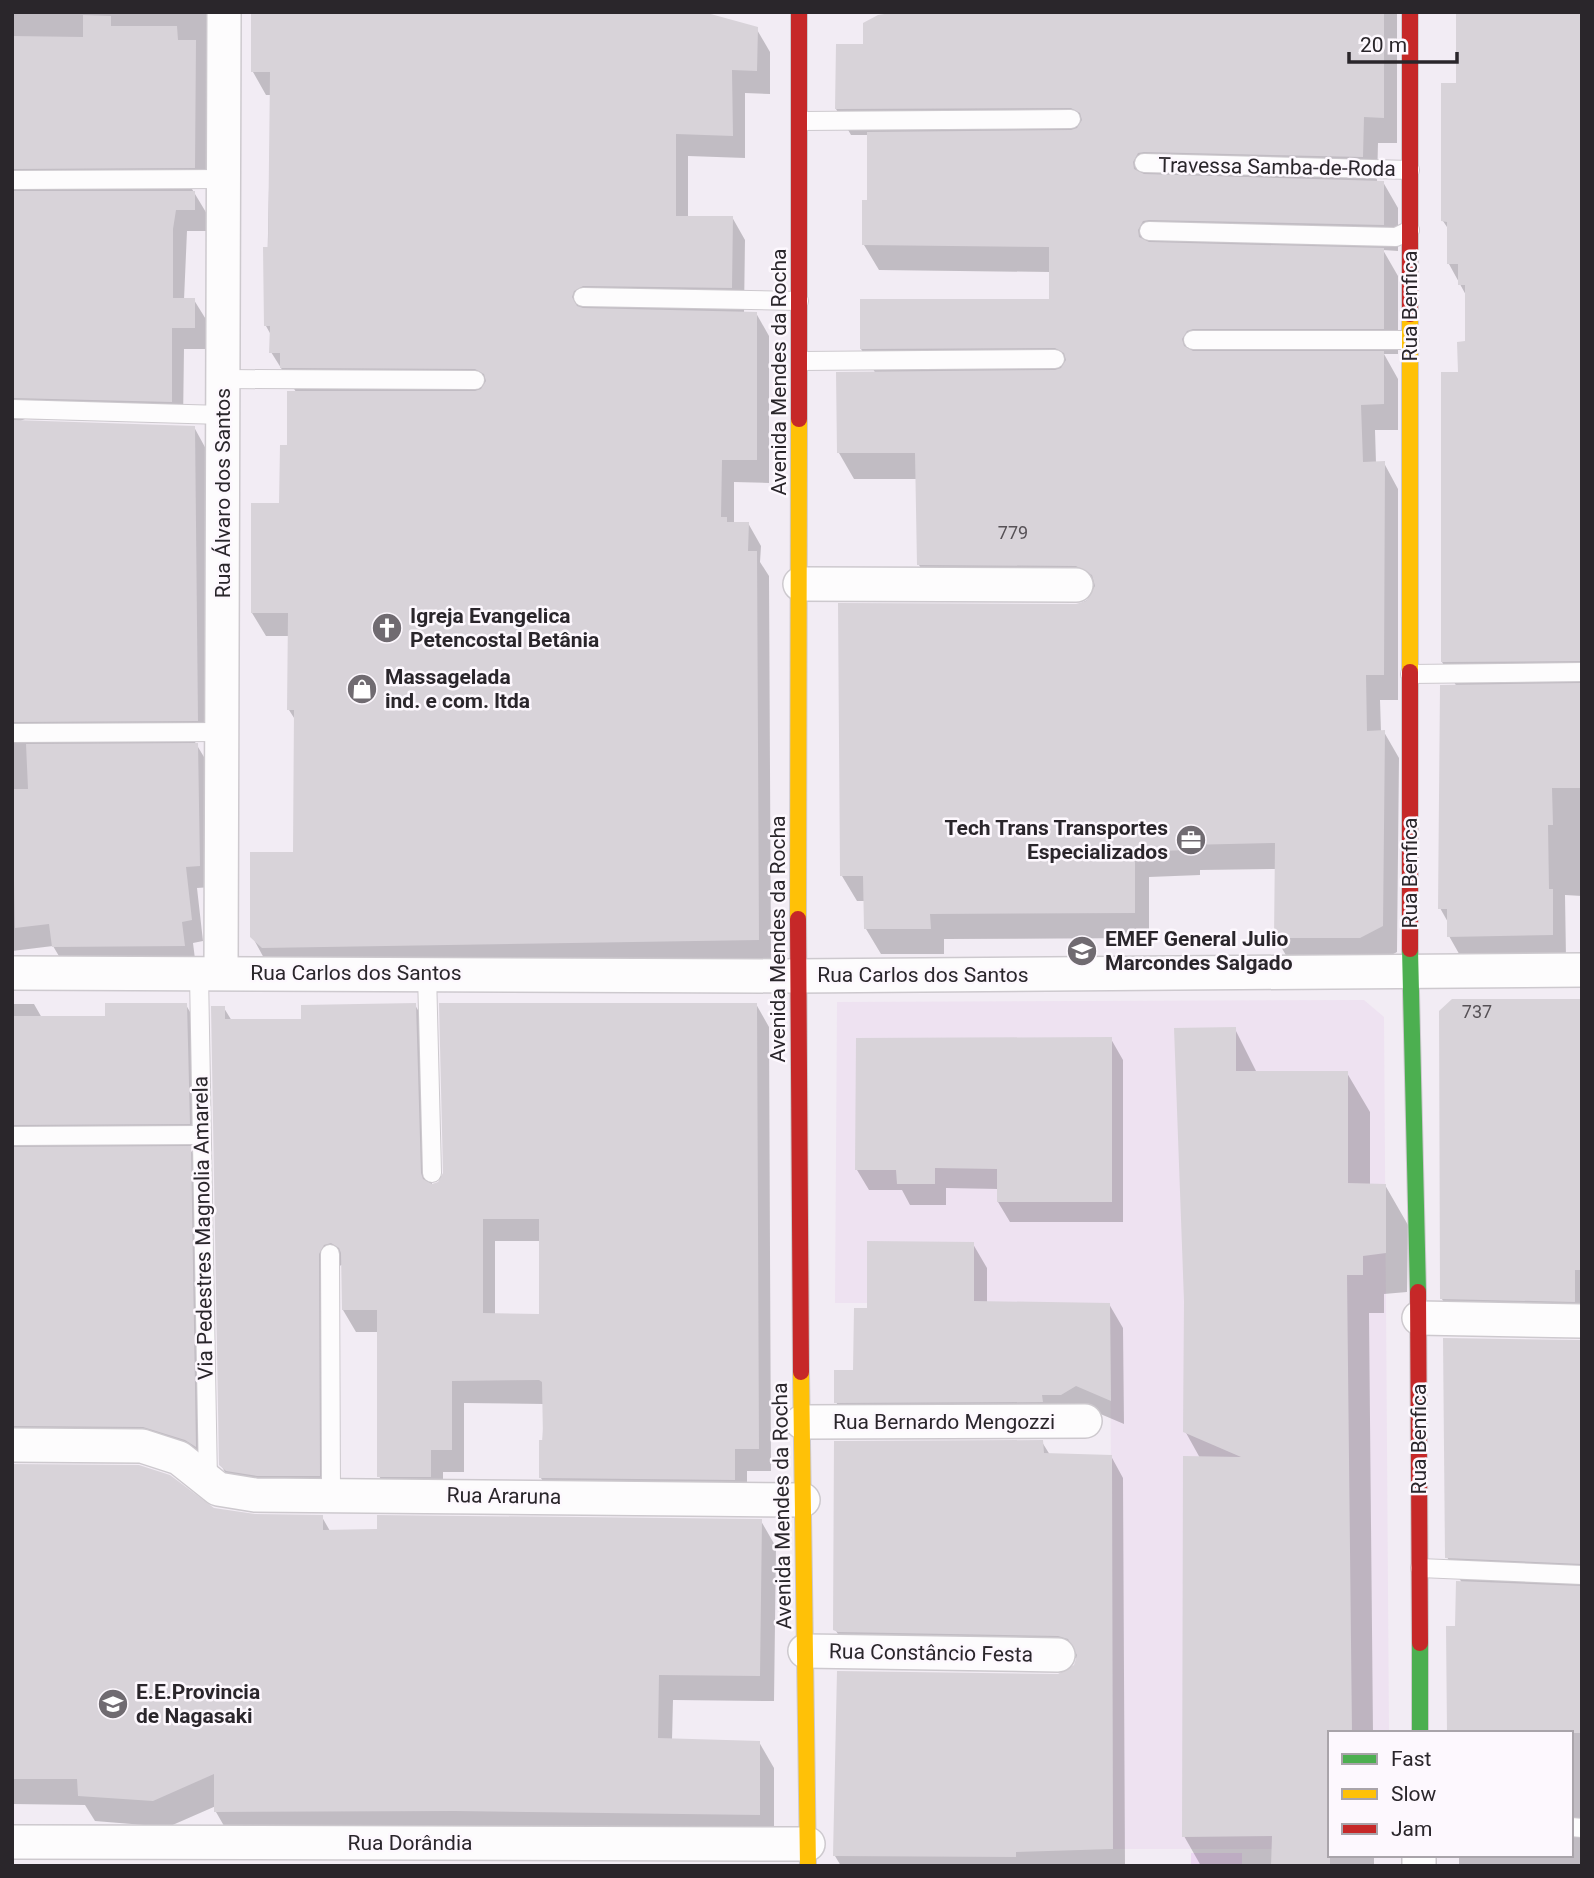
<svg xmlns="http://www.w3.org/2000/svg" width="1594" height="1878" font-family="Roboto,sans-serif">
<rect width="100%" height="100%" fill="#f2ecf4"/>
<!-- built -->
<path fill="#eee2f1" d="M1364 1000 1384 1017 1389 1733H1330V1849H1113L1110 1303H835L837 1002Z"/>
<!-- green -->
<rect fill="#edd8f3" x="1191" y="1853" width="51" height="13"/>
<!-- shadow -->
<g fill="#0003" fill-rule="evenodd">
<path d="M12 12H207V189H192L207 214 206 231H187L184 300H194L207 321 206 349H184L183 423 25 419 18 422 194 427 206 449 209 742H195L210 767 212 887 197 888 203 941 193 943 196 967 66 968 53 946 12 951Z"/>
<path d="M252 12H685L756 28 770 52V94L745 93V158L688 156V217H732L745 240 744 313H756L769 336V483L734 482V523H748L761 546 760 562 769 576 771 962 265 960 252 936 294 854 296 721 289 710V636H266L252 613 281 505 296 392 271 352V335L266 326 271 95H266L253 72Z"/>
<path d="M900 12H1397V143H1378L1377 182H1383L1398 208V251L1383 250 1398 276V354H1384L1398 379V430H1375L1376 463H1384L1398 489V700H1380L1381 732H1384L1399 758 1397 952 1375 964H1291L1276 938 1277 869 1200 870V875L1149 877V938L944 939V954H881L866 929 865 901H857L842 876 1076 606 1094 596 1095 592 934 590 919 565 918 479H854L839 453 876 374 861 349 1050 300V272L879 270 864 245 869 201V135H851L836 109 865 46Z"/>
<path d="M1582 12V896L1565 895 1566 958 1462 959 1449 936V924L1440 908 1457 687 1442 662 1460 373 1467 343V297L1449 264V230L1443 221 1458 85Z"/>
<path d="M1582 1001V1324L1455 1321 1442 1299Z"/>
<path d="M12 1004H34L42 1018H107L186 1005 201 1031 204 1149H190L205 1174 210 1471 159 1452 12 1459Z"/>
<path d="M756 1004 769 1027 771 1471H747V1502L554 1500 541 1478 544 1404 464 1403V1472H443V1499H392L379 1476V1332H356L343 1310V1264L333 1270 331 1498 234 1488 221 1465 224 1008 232 1021H303L415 1005 428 1027 432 1186ZM495 1241H541V1316L495 1315Z"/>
<path d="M1235 1029 1257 1073H1347L1370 1112V1185H1385L1408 1225 1407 1292 1384 1294V1313H1369L1373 1733H1330V1855H1374V1866H1201L1184 1836 1200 1458 1185 1431Z"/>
<path d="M1111 1039 1123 1060V1222H1010L998 1202V1189L946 1188V1205H910L902 1190H869L857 1170Z"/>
<path d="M973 1244 987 1268V1303L1109 1304 1123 1328 1124 1424 1091 1410 850 1426 836 1402 855 1372 869 1309Z"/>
<path d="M1582 1342V1866H1459V1855H1571V1733L1457 1627 1462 1583 1447 1557Z"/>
<path d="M1042 1442 1050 1455 1111 1456 1123 1478 1125 1866H841L835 1856 1058 1676 1076 1667 1078 1659 1072 1657 848 1651 835 1629Z"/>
<path d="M12 1466 214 1509 255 1516 322 1517 330 1531 761 1521 776 1547 774 1701 673 1700 672 1740 759 1742 774 1768V1840L231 1838 216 1812V1806L168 1827 95 1821 85 1805 12 1804Z"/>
<path d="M711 1865 744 1866H610Z"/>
</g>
<!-- building -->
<g fill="#d8d3d9" fill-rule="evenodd">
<path d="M251 12 707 13 758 27 757 71 732 70 733 136 676 134V216H733L732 288 583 286 574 291 572 297 577 306 583 308 757 312V460H722L721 517H727V522H749L748 551H757L759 940 262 948 250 937V852H293L294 710H287L288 613H251V503H279L280 445H287V391H475L481 389 486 381 484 374 475 369 280 368V353H269L270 326H264L263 247H268L270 72H251Z"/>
<path d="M897 12H1384V118L1364 117 1363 157 1144 152 1138 153 1133 162 1134 169 1144 174 1384 181V225L1149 220 1143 221 1138 230 1139 237 1149 242 1384 248V329H1193L1187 331 1182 339 1184 346 1193 351H1384V404L1361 405 1363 462 1385 461 1384 675H1366L1367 731 1385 730 1383 926 1360 938H1274L1275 843 1186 845 1187 850 1135 852V913L930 914 931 929H864L863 876H840L838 603 1076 604 1086 601 1095 586 1092 575 1076 566 917 565 915 453H837L836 372 1055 370 1061 368 1066 360 1064 353 1055 348 860 349V299H1049V247L862 245V200H867V132L1071 130 1077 128 1082 120 1080 113 1071 108 835 109 836 44H863V23L878 15Z"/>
<path d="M1456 12H1582V661L1441 662V372H1458L1457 342 1465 341V285H1458V264H1447V222L1441 221V83H1456Z"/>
<path d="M83 15 111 16V26H177L178 40H196L195 168 12 169V36L83 37Z"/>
<path d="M12 191H195V210H176L173 229V298H195V328H172V402L12 398Z"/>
<path d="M14 420 195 426 198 721 12 722Z"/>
<path d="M1582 683V788H1552L1553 825H1548L1549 889H1553V935L1447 937V909H1438L1440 685Z"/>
<path d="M198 743 200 866 186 867 192 920 182 922 185 946 52 947 49 924 15 928 12 789H28L26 744Z"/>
<path d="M1452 999H1582V1270H1575V1302L1440 1299 1439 1011Z"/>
<path d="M105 1003H187L190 1124 12 1125V1016H105Z"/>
<path d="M416 1003 421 1173 423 1179 432 1184 438 1182 443 1173 439 1003H757L759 1449H735V1480L539 1478V1440H543L542 1382 539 1380 452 1381V1450H431V1477H377V1310H342L341 1253 339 1248 331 1243 324 1245 319 1254 320 1476H257L226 1471 219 1465 211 1006H225V1019H301V1005ZM483 1219H539V1314L483 1313Z"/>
<path d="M1236 1027V1071H1348V1183L1386 1184V1253L1363 1256V1275H1347L1352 1733H1330V1866H1271L1272 1836 1182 1837 1183 1456 1241 1457 1183 1432 1184 1301 1174 1028Z"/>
<path d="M1112 1037V1202H997V1169L935 1168V1184H897L896 1170H855L856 1038Z"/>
<path d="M191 1146 196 1447 185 1440 143 1427 12 1426V1147Z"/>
<path d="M867 1241 974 1242V1301L1110 1303 1111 1401 1076 1386 1061 1395H1042L1043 1402 834 1403V1370H853L854 1308H867Z"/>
<path d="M1443 1338 1582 1340V1564L1445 1558Z"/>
<path d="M1043 1440 1044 1453 1112 1455 1113 1849 1016 1852V1857L833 1856 837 1671 1058 1674 1074 1665 1077 1655 1068 1639 1058 1636 838 1632 833 1630 834 1441Z"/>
<path d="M12 1464 139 1465 170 1475 214 1508 255 1514 323 1515V1530L377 1529V1515L762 1519 760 1676 659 1675 658 1738 760 1741V1815L455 1811 214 1812V1774L153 1801 78 1796 77 1779H12Z"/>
<path d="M1456 1581 1582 1586V1733H1447L1446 1626H1455Z"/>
</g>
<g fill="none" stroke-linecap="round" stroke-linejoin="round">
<!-- lane casing -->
<g stroke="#cdc9ce" stroke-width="20">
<g id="lane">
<path d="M800 121 1071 119"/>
<path d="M1144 163 1410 170"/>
<path d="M12 180 224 179"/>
<path d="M1149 231 1396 237 1410 230"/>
<path d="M583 297 799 301"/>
<path d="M1193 340H1410"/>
<path d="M800 361 1055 359"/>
<path d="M223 379 475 380"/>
<path d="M12 409 223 415"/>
<path d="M1410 674 1582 672"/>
<path d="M12 733 223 732"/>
<path d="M427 973 432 1173"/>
<path d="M199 974 208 1482"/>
<path d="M12 1136 201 1135"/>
<path d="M330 1254 331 1495"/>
<path d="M1420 1568 1582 1575"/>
<path d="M1571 1827 1582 1828"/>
</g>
</g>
<!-- street casing -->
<g stroke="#cdc9ce" stroke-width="36">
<g id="street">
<path d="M800 584 1076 585"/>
<path d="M12 973 796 976 1582 970"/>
<path d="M221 973 224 12"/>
<path d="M1419 1318 1582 1321"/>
<path d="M802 1422 1085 1421"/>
<path d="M12 1445 142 1446 179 1458 218 1489 255 1495 803 1500"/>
<path d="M805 1651 1058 1655"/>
<path d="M12 1842 808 1844"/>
<path d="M1419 1866V1855"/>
</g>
</g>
<!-- fast casing -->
<g stroke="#cdc9ce" stroke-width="18">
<g id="fast">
<path d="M1410 949 1418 1292"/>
<path d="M1420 1643V1733"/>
</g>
</g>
<!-- slow casing -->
<g stroke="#cdc9ce" stroke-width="18">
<g id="slow">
<path d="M1410 314V672"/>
<path d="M798 919 799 419"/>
<path d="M801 1372 808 1866"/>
</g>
</g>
<!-- jam casing -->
<g stroke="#cdc9ce" stroke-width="18">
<g id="jam">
<path d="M799 12V419"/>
<path d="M1410 12V314"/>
<path d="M1410 672V949"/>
<path d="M798 919 801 1372"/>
<path d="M1418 1292 1420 1643"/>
</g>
</g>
<!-- lane -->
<use href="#lane" stroke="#fdfcfd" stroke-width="18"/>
<!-- street -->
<use href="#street" stroke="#fdfcfd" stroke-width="33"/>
<!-- fast -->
<use href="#fast" stroke="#4caf50" stroke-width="16"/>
<!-- slow -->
<use href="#slow" stroke="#ffc107" stroke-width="16"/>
<!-- jam -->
<use href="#jam" stroke="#c62828" stroke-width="16"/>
</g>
<!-- icons -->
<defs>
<g id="church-disc" transform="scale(1.575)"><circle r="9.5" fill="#706b71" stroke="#fdf8fe"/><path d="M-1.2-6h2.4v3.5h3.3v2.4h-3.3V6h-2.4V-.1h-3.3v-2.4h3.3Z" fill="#fff"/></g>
<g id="shop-disc" transform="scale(1.575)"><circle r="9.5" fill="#706b71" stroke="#fdf8fe"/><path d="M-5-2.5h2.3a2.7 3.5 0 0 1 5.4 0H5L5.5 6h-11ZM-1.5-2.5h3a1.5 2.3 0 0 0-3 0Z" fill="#fff"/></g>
<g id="office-disc" transform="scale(1.575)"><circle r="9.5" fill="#706b71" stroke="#fdf8fe"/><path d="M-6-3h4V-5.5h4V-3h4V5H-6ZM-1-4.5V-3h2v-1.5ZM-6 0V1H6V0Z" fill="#fff"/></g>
<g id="school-disc" transform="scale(1.575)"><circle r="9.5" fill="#706b71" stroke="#fdf8fe"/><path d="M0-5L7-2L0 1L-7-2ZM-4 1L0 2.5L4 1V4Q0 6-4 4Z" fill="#fff"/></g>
</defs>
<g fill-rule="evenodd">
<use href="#church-disc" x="387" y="628"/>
<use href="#shop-disc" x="362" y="689"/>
<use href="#office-disc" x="1191" y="840"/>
<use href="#school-disc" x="1082" y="951"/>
<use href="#school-disc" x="113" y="1704"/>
</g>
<g text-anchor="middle" stroke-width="5" stroke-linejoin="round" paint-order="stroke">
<!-- number labels -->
<g font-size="18" fill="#565156">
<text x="1013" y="539">779</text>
<text x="1477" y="1018">737</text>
</g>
<!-- street labels -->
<g font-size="21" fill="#2a262b" stroke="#fdf8fe">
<text transform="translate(1277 167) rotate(1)" y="7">Travessa Samba-de-Roda</text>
<text transform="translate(1410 306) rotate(-90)" y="7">Rua Benfica</text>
<text transform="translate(779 372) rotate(-90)" y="7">Avenida Mendes da Rocha</text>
<text transform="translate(223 493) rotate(-90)" y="7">Rua Álvaro dos Santos</text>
<text transform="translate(1410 873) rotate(-90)" y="7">Rua Benfica</text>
<text transform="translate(778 939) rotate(-90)" y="7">Avenida Mendes da Rocha</text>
<text x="356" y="980">Rua Carlos dos Santos</text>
<text x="923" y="982">Rua Carlos dos Santos</text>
<text transform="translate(203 1228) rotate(-91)" y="7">Via Pedestres Magnolia Amarela</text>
<text x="944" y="1429">Rua Bernardo Mengozzi</text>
<text transform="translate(1419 1439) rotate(-90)" y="7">Rua Benfica</text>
<text transform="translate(504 1496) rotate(1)" y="7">Rua Araruna</text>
<text transform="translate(782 1506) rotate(-91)" y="7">Avenida Mendes da Rocha</text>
<text transform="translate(931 1653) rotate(1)" y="7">Rua Constâncio Festa</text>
<text x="410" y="1850">Rua Dorândia</text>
</g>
<!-- poi labels -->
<g font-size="21" font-weight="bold" fill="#2a262b" stroke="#fdf8fe" text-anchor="start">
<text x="410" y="623">Igreja Evangelica<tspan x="410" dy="24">Petencostal Betânia</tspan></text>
<text x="385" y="684">Massagelada<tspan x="385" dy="24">ind. e com. ltda</tspan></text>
<text x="1168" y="835" text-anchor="end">Tech Trans Transportes<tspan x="1168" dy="24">Especializados</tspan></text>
<text x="1105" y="946">EMEF General Julio<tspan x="1105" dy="24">Marcondes Salgado</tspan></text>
<text x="136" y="1699">E.E.Provincia<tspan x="136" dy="24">de Nagasaki</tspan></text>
</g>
</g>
<!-- border -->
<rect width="1594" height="1878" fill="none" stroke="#2a262b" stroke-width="28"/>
<!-- legend -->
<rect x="1328" y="1731" width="245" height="126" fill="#fdf8fe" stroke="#a9a4aa" stroke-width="2"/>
<rect x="1342" y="1754" width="35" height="10" fill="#4caf50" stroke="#a9a4aa" stroke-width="2"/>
<text x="1391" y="1766" font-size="21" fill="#2a262b">Fast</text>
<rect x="1342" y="1789" width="35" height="10" fill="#ffc107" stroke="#a9a4aa" stroke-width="2"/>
<text x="1391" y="1801" font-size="21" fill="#2a262b">Slow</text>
<rect x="1342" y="1824" width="35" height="10" fill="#c62828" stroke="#a9a4aa" stroke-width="2"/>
<text x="1391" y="1836" font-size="21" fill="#2a262b">Jam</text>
<!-- scale -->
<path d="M1349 52v10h108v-10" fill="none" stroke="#2a262b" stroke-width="3.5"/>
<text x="1360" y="52" font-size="21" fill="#2a262b" stroke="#fdf8fe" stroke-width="5" paint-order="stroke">20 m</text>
</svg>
